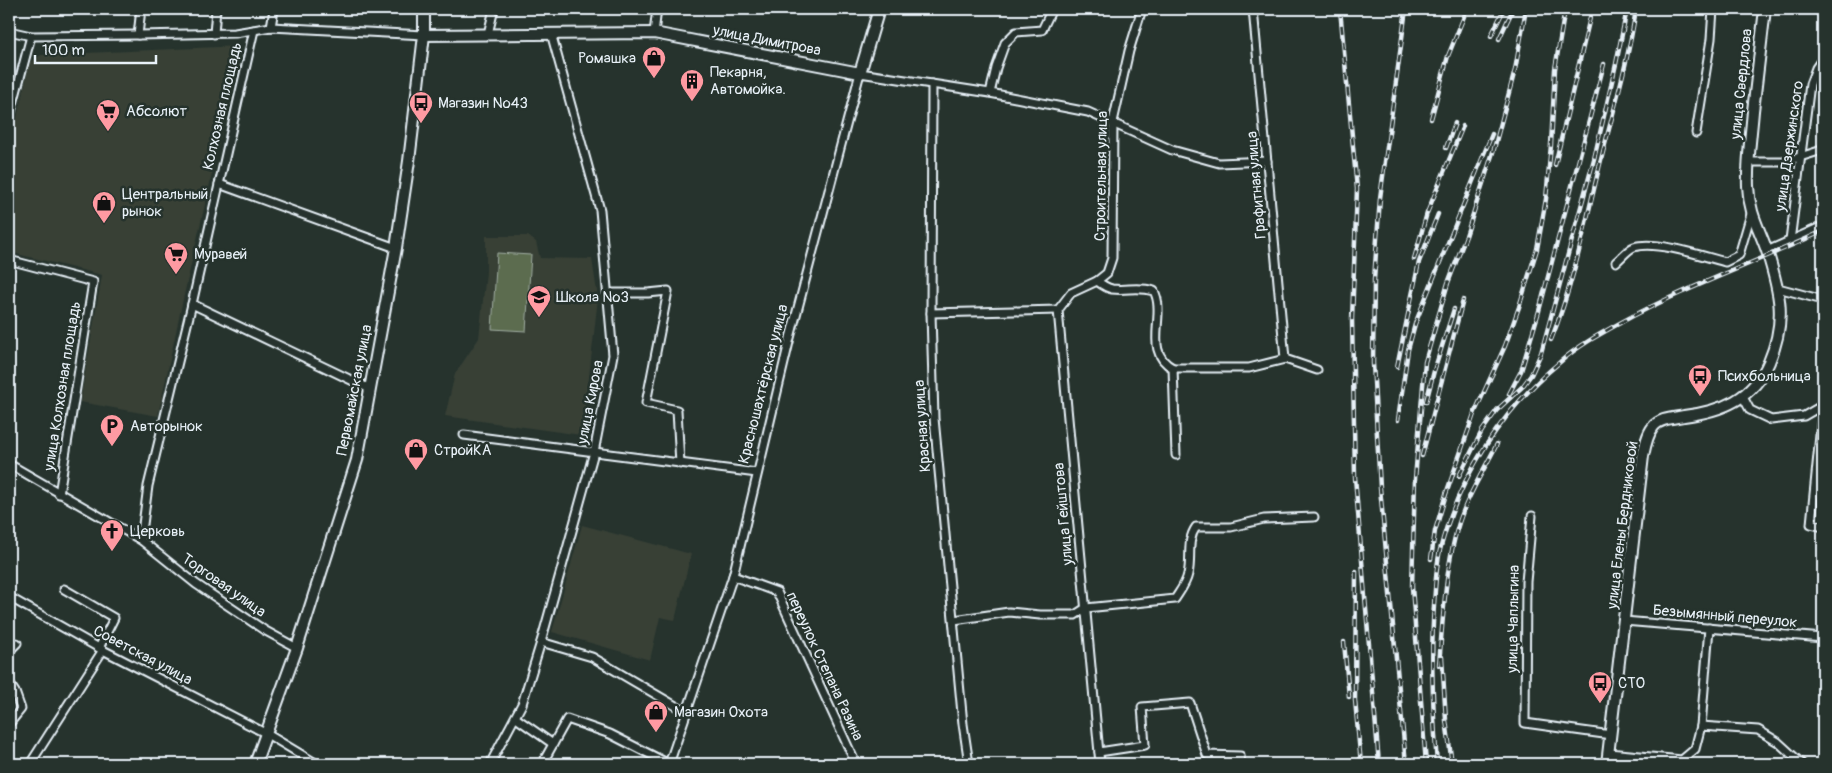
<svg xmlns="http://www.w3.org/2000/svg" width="1832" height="773" font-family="Pangolin,sans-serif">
<rect width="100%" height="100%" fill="#26332d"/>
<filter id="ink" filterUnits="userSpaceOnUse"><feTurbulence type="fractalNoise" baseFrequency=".02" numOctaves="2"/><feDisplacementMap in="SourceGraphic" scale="10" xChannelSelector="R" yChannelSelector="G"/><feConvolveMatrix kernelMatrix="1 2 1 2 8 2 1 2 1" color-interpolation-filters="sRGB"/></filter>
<g filter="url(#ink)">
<!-- built -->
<g fill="#374036">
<path d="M239 46 234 79 182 304 158 416 80 402 102 275 9 252V151L30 62 41 55Z"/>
<path d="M486 236H528L536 242 540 258 592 259 598 298 588 386 581 435 445 416 455 374 479 338 486 272Z"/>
<path d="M582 525 691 554 675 620 660 617 650 660 552 632Z"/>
</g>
<!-- green -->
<path fill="#5b6c4f" stroke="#a2aea4" d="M497 253 531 255 526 331 492 329Z"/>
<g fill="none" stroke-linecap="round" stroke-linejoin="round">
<!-- street casing -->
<g stroke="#e8f1f8" stroke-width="11">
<g id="street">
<path d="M1253 9 1285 359"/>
<path d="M271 27 274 9"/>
<path d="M9 31 31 36 138 35 235 33 271 27 424 35"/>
<path d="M654 33 657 9"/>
<path d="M214 34 216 9"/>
<path d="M488 34 494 9"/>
<path d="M138 35 141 9"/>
<path d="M932 84 931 313 934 418 963 724 969 764"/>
<path d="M990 93 996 68 1005 43 1016 32 1042 30 1052 9"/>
<path d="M9 119 31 36"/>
<path d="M1696 133 1711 39 1713 9"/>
<path d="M1748 162H1784L1819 151 1823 147"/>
<path d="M219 184 396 248"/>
<path d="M1790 241 1810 84 1816 68 1823 58"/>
<path d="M1767 251 1823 226"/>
<path d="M9 260 93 282 59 494"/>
<path d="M1616 262C1621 258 1628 249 1634 247 1655 240 1703 256 1725 262L1739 255 1751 214"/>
<path d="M1097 281C1101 284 1107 288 1112 289 1128 291 1137 286 1154 291 1167 315 1142 352 1173 368L1176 455"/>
<path d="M1778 288 1823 300"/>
<path d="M608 293H648L668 291 646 403 677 410 680 464"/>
<path d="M192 304 370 389"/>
<path d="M931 313 1058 310"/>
<path d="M1173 368H1249L1285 359 1317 370"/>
<path d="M1743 397 1750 410 1771 420 1804 416 1823 405"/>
<path d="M1823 405 1811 524 1823 527"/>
<path d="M464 435 757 473"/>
<path d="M9 464 141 540 196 584 264 630 297 648"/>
<path d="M1532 516 1526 582 1525 723 1611 735"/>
<path d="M141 540 148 486 192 304 254 30"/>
<path d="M733 576 777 592 856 764"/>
<path d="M64 589 114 618 99 648"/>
<path d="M9 597 99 648 267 734 317 764"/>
<path d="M954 620 1009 612 1040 615H1075L1086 608 1175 599C1180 591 1186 584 1188 574 1192 558 1186 541 1196 527H1231L1264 519 1314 517"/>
<path d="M1624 621 1823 638"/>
<path d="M541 642 592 657 686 712"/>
<path d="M9 651 17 643"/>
<path d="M9 683 15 692 21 709 9 724"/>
<path d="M516 718 553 744"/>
<path d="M1701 726 1709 628"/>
<path d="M1099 752 1145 745 1142 707 1190 703 1207 755 1240 756 1241 764"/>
<path d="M1609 753 1682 760 1695 749 1701 726 1758 730 1778 742 1802 764"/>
<path d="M30 764 103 650"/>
<path d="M490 764 522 704 541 642 594 452 613 355 600 210 551 33"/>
<path d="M542 764 567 719 610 734 669 764"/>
<path d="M669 764 733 576 790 338 860 73 990 93 1088 112 1172 150 1219 163 1267 161"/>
<path d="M1100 764 1058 310 1071 293 1097 281 1107 273 1112 258 1113 122 1129 51 1142 9"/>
</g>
</g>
<!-- secondary casing -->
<g stroke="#e8f1f8" stroke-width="14">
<g id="secondary">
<path d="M424 35 654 33 860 73 879 9"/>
<path d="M255 764 297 648 357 460 396 248 409 161 424 35V9"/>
<path d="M1607 764 1643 456C1645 446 1647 435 1653 427 1660 418 1674 418 1684 416 1722 411 1753 399 1769 362 1787 320 1780 293 1767 251 1759 228 1749 213 1748 186 1747 161 1751 136 1753 111 1757 77 1761 43 1765 9"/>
</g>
</g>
<!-- street -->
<use href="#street" stroke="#26332d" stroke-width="7"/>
<!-- secondary -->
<use href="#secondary" stroke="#26332d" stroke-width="10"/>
<!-- rail casing -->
<g stroke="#e8f1f8" stroke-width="4.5">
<g id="rail">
<path d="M1340 9 1357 189 1352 319 1355 477 1379 764"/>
<path d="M1491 36 1504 9"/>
<path d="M1499 39 1513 9"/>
<path d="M1431 119 1448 56 1467 9"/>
<path d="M1446 148 1455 123"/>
<path d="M1555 165 1592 9"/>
<path d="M1414 259 1427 213 1463 126"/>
<path d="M1551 340C1573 285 1585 226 1599 168 1612 115 1628 63 1636 9"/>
<path d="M1397 367 1419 262 1438 214"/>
<path d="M1509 394 1521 371 1539 311 1604 64"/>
<path d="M1426 402 1434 371 1454 309"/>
<path d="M1398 420 1408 350 1415 324 1492 134"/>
<path d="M1422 456 1463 300"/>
<path d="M1459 476 1482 431 1497 410 1522 387 1531 375 1541 353 1594 159 1616 64 1627 9"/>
<path d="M1431 559 1435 531 1446 494 1474 414 1505 346 1519 307 1537 249 1546 199 1551 145 1555 69 1565 9"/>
<path d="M1356 571 1355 700 1361 764"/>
<path d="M1344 642 1349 697"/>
<path d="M1442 657 1446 720 1452 764"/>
<path d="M1439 665C1443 618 1446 552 1464 509 1473 487 1486 466 1497 444"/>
<path d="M1406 764 1380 488 1373 363 1374 280 1380 198 1406 9"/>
<path d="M1426 764 1412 587 1415 479 1425 362 1448 283 1466 236 1494 149 1515 70 1526 9"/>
<path d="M1437 764C1433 712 1430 658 1434 606 1435 587 1436 568 1440 550 1459 476 1502 410 1560 362 1578 346 1600 334 1620 323 1685 287 1756 263 1823 231"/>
</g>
</g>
<!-- rail -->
<use href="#rail" stroke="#26332d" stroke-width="2.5" stroke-dasharray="8" stroke-linecap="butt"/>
</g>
</g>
<!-- icons -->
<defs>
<g id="shop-pin" transform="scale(1.25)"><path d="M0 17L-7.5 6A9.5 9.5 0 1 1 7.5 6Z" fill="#ff9aa2" stroke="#26332d"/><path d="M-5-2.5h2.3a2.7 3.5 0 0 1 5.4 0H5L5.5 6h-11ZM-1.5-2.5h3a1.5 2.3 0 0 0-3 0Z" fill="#111"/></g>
<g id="building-pin" transform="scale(1.25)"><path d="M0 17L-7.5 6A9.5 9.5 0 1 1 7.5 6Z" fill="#ff9aa2" stroke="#26332d"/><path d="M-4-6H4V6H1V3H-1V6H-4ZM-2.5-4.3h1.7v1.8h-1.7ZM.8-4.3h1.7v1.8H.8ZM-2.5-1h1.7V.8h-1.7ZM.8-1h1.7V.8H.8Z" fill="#111"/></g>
<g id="bus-pin" transform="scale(1.25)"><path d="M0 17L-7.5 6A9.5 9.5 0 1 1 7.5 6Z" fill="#ff9aa2" stroke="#26332d"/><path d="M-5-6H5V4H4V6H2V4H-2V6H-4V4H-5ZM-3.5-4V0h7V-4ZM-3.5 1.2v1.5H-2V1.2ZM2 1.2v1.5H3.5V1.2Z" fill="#111"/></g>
<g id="supermarket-pin" transform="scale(1.25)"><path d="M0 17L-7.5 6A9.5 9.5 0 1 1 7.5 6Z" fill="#ff9aa2" stroke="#26332d"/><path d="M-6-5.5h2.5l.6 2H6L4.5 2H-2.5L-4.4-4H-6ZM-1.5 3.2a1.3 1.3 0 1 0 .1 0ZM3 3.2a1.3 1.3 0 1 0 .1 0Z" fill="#111"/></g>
<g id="school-pin" transform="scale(1.25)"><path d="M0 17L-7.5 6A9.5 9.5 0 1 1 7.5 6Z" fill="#ff9aa2" stroke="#26332d"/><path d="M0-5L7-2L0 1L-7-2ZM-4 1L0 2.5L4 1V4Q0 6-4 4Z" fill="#111"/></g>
<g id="parking-pin" transform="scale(1.25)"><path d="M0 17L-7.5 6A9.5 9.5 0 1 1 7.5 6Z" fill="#ff9aa2" stroke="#26332d"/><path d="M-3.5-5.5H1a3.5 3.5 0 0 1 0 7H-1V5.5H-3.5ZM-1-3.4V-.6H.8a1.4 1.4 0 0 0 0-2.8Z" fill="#111"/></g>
<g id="church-pin" transform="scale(1.25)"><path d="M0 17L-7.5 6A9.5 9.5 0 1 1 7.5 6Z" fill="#ff9aa2" stroke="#26332d"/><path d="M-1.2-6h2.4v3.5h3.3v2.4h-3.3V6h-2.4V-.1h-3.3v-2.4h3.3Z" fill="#111"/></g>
</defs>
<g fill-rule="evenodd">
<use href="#shop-pin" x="654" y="58"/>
<use href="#building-pin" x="692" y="81"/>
<use href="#bus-pin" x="421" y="103"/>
<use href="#supermarket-pin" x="108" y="111"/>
<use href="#shop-pin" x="104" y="203"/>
<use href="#supermarket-pin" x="176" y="254"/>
<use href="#school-pin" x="539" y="297"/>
<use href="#bus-pin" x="1700" y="376"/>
<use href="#parking-pin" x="112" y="426"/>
<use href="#shop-pin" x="416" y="450"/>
<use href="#church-pin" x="112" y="531"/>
<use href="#bus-pin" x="1600" y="683"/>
<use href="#shop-pin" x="656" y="712"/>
</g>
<g text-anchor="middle" stroke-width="5" stroke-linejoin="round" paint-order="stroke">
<!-- street labels -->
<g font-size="15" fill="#e8f1f8" stroke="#26332d">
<text transform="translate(767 40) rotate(11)" y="5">улица Димитрова</text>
<text transform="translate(1741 84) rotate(-84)" y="5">улица Свердлова</text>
<text transform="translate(222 106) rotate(-77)" y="5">Колхозная площадь</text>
<text transform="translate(1789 146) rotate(-82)" y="5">улица Дзержинского</text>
<text transform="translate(1101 176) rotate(-89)" y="5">Строительная улица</text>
<text transform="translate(1256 185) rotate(-95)" y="5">Графитная улица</text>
<text transform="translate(763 384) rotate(-76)" y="5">Красношахтёрская улица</text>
<text transform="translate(62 386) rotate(-81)" y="5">улица Колхозная площадь</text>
<text transform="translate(354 390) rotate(-79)" y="5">Первомайская улица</text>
<text transform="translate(590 402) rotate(-79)" y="5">улица Кирова</text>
<text transform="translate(922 426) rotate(-94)" y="5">Красная улица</text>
<text transform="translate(1063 514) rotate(-95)" y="5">улица Гейштова</text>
<text transform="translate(1622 525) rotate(-83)" y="5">улица Елены Бердниковой</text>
<text transform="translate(224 585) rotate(35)" y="5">Торговая улица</text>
<text transform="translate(1725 616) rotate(5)" y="5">Безымянный переулок</text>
<text transform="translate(1513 619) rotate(-89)" y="5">улица Чаплыгина</text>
<text transform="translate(143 655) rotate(28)" y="5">Советская улица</text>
<text transform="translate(825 666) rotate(65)" y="5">переулок Степана Разина</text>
</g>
<!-- poi labels -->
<g font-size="15" fill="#e8f1f8" stroke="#26332d" text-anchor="start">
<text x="636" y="63" text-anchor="end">Ромашка</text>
<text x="710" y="77">Пекарня,<tspan x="710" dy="17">Автомойка.</tspan></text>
<text x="438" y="108">Магазин №43</text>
<text x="126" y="116">Абсолют</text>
<text x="122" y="199">Центральный<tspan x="122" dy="17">рынок</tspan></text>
<text x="194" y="259">Муравей</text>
<text x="556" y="302">Школа №3</text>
<text x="1718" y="381">Психбольница</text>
<text x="130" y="431">Авторынок</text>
<text x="434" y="455">СтройКА</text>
<text x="130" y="536">Церковь</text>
<text x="1618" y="688">СТО</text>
<text x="674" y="717">Магазин Охота</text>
</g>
</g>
<!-- margin -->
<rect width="1832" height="773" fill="none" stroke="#26332d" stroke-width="30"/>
<rect x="15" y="15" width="1802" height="743" fill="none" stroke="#e8f1f8" stroke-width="2" filter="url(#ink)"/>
<!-- scale -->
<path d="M35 55v8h121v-8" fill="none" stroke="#e8f1f8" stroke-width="2.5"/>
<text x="42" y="55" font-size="15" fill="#e8f1f8" stroke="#26332d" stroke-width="4" paint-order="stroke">100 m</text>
</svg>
